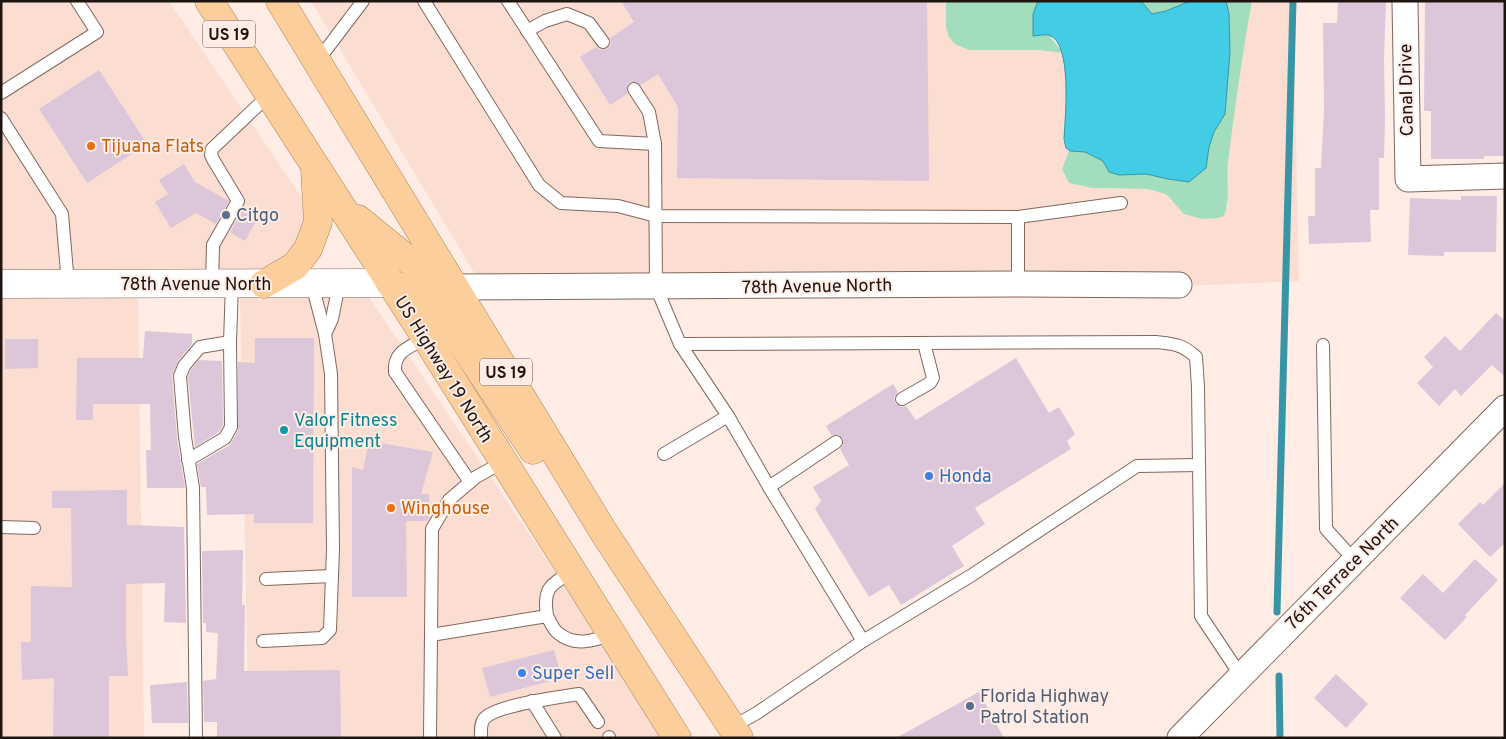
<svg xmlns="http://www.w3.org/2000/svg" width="1506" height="739" font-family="Overpass,sans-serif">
<rect width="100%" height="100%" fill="#feece5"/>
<!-- built -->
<g fill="#fbddd1">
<path d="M1 1H169L306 204 307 220 298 242 288 256 262 271 1 272Z"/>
<path d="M311 1H946V27L1015 50H1038L1063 53 1066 73V148L1069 151 1062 169 1069 183 1078 185 1113 189H1148L1166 194 1171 202 1228 206 1227 170 1241 56 1252 1H1293L1299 281 1068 291 1067 274H475Z"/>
<path d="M368 296 611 655 661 738H249L240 297H257L260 301 267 297Z"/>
<path d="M138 297 144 738H1V298Z"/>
</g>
<!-- green -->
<g fill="#a2ddbe">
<path d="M946 1H1038L1033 14 1063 53 1038 50H969L955 44 949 37 946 27Z"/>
<path d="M1141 1H1190L1166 11 1152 14Z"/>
<path d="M1226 1H1252C1242 55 1235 108 1228 162 1226 180 1231 198 1224 216L1218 218 1203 219 1184 214 1166 194 1148 189 1093 188 1069 183 1062 169 1069 151 1085 152 1104 161 1109 172 1119 175 1146 174 1168 179 1189 182 1206 168 1209 147 1214 132 1225 114 1229 14Z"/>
</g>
<!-- water -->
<path fill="#42cce5" stroke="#3795a5" d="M1038 1H1141L1152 14 1166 11 1190 1H1226L1229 14 1230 52 1225 114 1214 132 1209 147 1206 168 1189 182 1168 179 1146 174 1119 175 1109 172 1103 161 1085 152 1070 151 1066 148 1064 139C1065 119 1073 43 1049 35 1044 34 1037 36 1033 36V14Z"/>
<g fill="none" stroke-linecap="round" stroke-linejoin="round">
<!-- stream -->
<g stroke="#3795a5" stroke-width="7">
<path d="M1277 612 1293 1"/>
<path d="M1279 676 1280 738"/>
</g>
</g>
<!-- building -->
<g fill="#dcc6da">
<path d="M621 1H927L929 181 677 178 678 107 658 74 641 85 637 82H630L627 86V94L610 105 580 57 596 47 600 50 607 49 611 45 610 38 634 22Z"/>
<path d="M1338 1H1386L1384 59 1385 118 1384 158H1379V210H1370L1371 242 1309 244 1308 216H1315V168H1321L1324 110 1323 23H1337Z"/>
<path d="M1425 1H1505V156H1484V159H1431V111H1424Z"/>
<path d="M99 70 147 144 87 183 39 109Z"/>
<path d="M184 164 195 182 229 201 216 224 196 213 171 228 155 202 168 194 159 180Z"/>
<path d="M1461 196H1497L1496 252H1444V256L1408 255 1410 198 1461 200Z"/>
<path d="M243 209 258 218 245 241 230 232Z"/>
<path d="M1496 313 1505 321V377L1492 365 1461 396 1455 389 1439 406 1417 383 1433 367 1424 357 1445 336 1460 351Z"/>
<path d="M145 331 192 334V344L178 361 172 376 177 438 185 488H147L146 450H151L150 404H93V420H76L77 358H143Z"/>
<path d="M255 338H314L313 523H254V514L207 515 206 487H201L197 464 230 445 238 431V362L255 363Z"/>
<path d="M5 339H38V368L5 369Z"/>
<path d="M1016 358 1049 413 1059 407 1075 434 1067 441 1071 449 975 508 985 524 952 546 964 566 901 605 889 585 869 597 815 509 821 501 813 487 849 465 840 449 843 445V438L839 435H831L826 426 893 384 898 392 894 398 895 403 901 407 906 406 916 420Z"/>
<path d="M199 360 222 361 223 425 219 432 195 447 188 377 191 370Z"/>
<path d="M369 441 433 452 421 494H429V518L427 521H406L407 597H352V467L363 470Z"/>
<path d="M1505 483V543L1490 557 1458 524 1480 502 1483 505Z"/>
<path d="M127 490V525L184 527 186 623 164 622 165 583 126 584V638L128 676H109V738H53L54 678 22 680 21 642H31V586L72 587 71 508H52V491Z"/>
<path d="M243 550 242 605H245L244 671 340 670 341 738H217V722H204L203 681 216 679 218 633 206 632V623H203L202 551Z"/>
<path d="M1475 559 1498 580 1465 615 1467 617 1445 640 1400 598 1423 574 1443 593Z"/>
<path d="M554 650 562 678 490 697 482 668Z"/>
<path d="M1336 674 1368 704 1346 728 1314 698Z"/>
<path d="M187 682 188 723H152L150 685Z"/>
<path d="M979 692 1004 738H896Z"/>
</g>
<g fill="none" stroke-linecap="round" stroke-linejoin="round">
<!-- service casing -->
<g stroke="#80675d" stroke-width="14">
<g id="service">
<path d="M424 1 539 185 561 203 618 206 656 216 1018 217 1121 203"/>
<path d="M508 1 599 141 655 144 656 287 680 344 728 416 769 487 863 641 757 713 732 727"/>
<path d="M527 31 545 21 567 14 589 23 603 42"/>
<path d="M316 63 363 1"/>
<path d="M634 89 649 112 655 144"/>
<path d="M1 93 97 32 77 1"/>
<path d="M1 118 62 214 68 284"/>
<path d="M1018 217V284"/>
<path d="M212 284 213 245 238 201 214 161 211 155 212 149 269 95"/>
<path d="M325 334 332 319 339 284"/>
<path d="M426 338C410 347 393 351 395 372L470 482"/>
<path d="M680 344 1156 342C1174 344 1182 344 1196 357L1198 387 1201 616 1241 676"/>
<path d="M1323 345 1326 529 1355 561"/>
<path d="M902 399 930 383 933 378 924 343"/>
<path d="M664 454 728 416"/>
<path d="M188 460 225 438 231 427 230 342 232 284"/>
<path d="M769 487 836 442"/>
<path d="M1 527 34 528"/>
<path d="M266 579 332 576"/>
<path d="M547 616C543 589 549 585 572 572"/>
<path d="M431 635 547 616C550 621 553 629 558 633 575 647 594 641 611 634"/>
<path d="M263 641 322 638 330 630 333 549 331 374 325 334 312 284"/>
<path d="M863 641 972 575 1137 466 1198 465"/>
<path d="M532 701 555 738"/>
<path d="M609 737V738"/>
<path d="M196 738 193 488 185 437 180 376 184 366 200 347 230 342"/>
<path d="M430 738 432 529 449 500 476 477 503 462"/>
<path d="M481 738C481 732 480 724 484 719 495 705 560 697 579 694L598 722"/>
</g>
</g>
<!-- minor casing -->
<g stroke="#80675d" stroke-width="27">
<g id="minor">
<path d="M1405 1 1408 179 1505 176"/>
<path d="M454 287 1018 284 1179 285"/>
<path d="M1180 738 1505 408"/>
</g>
</g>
<!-- tertiary casing -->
<g stroke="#80675d" stroke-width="29">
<path id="tertiary" d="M1 284 390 283"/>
</g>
<!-- trunk casing -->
<g stroke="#ad855b" stroke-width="29">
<g id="trunk">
<path d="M209 1 426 338 677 738"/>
<path d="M280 1 603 531 739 738"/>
<path d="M358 219 417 267 453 286"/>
<path d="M390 283 436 304 533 450"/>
<path d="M264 284 295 266 308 249 318 222 315 169"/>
</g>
</g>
<!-- service -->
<use href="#service" stroke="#fff" stroke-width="12"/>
<!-- minor -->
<use href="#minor" stroke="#fff" stroke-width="25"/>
<!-- tertiary -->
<use href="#tertiary" stroke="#fff" stroke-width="28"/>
<!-- trunk -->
<use href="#trunk" stroke="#fbce9c" stroke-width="28"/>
</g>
<!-- markers -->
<g fill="#e8710a" stroke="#feece5" stroke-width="2">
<circle cx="91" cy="146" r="5"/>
<circle cx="391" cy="508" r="5"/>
</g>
<g fill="#5c6f8a" stroke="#feece5" stroke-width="2">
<circle cx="226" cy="215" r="5"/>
<circle cx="970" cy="706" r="5"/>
</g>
<circle fill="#0f9aa8" stroke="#feece5" stroke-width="2" cx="284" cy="430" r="5"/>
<g fill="#3f7fe0" stroke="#feece5" stroke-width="2">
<circle cx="929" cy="476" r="5"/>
<circle cx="522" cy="673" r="5"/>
</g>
<g text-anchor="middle" stroke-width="4" stroke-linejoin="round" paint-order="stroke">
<!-- shield labels -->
<g fill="#feece5" stroke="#615550" stroke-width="1">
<rect x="203" y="20.5" width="52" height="27" rx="4"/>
<rect x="480" y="358.5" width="52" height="27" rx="4"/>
</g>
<g font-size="16" font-weight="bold" fill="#1e1410">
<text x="229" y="40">US 19</text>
<text x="506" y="378">US 19</text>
</g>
<!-- street labels -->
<g font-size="18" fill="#1e1410" stroke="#feece5">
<text transform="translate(1406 90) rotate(-91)" y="6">Canal Drive</text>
<text x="196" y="290">78th Avenue North</text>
<text transform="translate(817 286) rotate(-1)" y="6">78th Avenue North</text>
<text transform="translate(444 369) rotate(58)" y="6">US Highway 19 North</text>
<text transform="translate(1342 573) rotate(-45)" y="6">76th Terrace North</text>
</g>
<!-- food labels -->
<g font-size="18" fill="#c56008" stroke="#feece5" text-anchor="start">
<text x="101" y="152">Tijuana Flats</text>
<text x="401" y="514">Winghouse</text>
</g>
<!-- service labels -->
<g font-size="18" fill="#4e5e75" stroke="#feece5" text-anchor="start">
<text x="236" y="221">Citgo</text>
<text x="980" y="702">Florida Highway<tspan x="980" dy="21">Patrol Station</tspan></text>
</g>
<!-- culture labels -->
<g font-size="18" fill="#0d838f" stroke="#feece5" text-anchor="start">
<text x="294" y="426">Valor Fitness<tspan x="294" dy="21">Equipment</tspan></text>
</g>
<!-- shop labels -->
<g font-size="18" fill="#366cbe" stroke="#feece5" text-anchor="start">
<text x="939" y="482">Honda</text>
<text x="532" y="679">Super Sell</text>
</g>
</g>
<!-- border -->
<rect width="1506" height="739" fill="none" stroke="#1e1410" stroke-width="5"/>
</svg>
